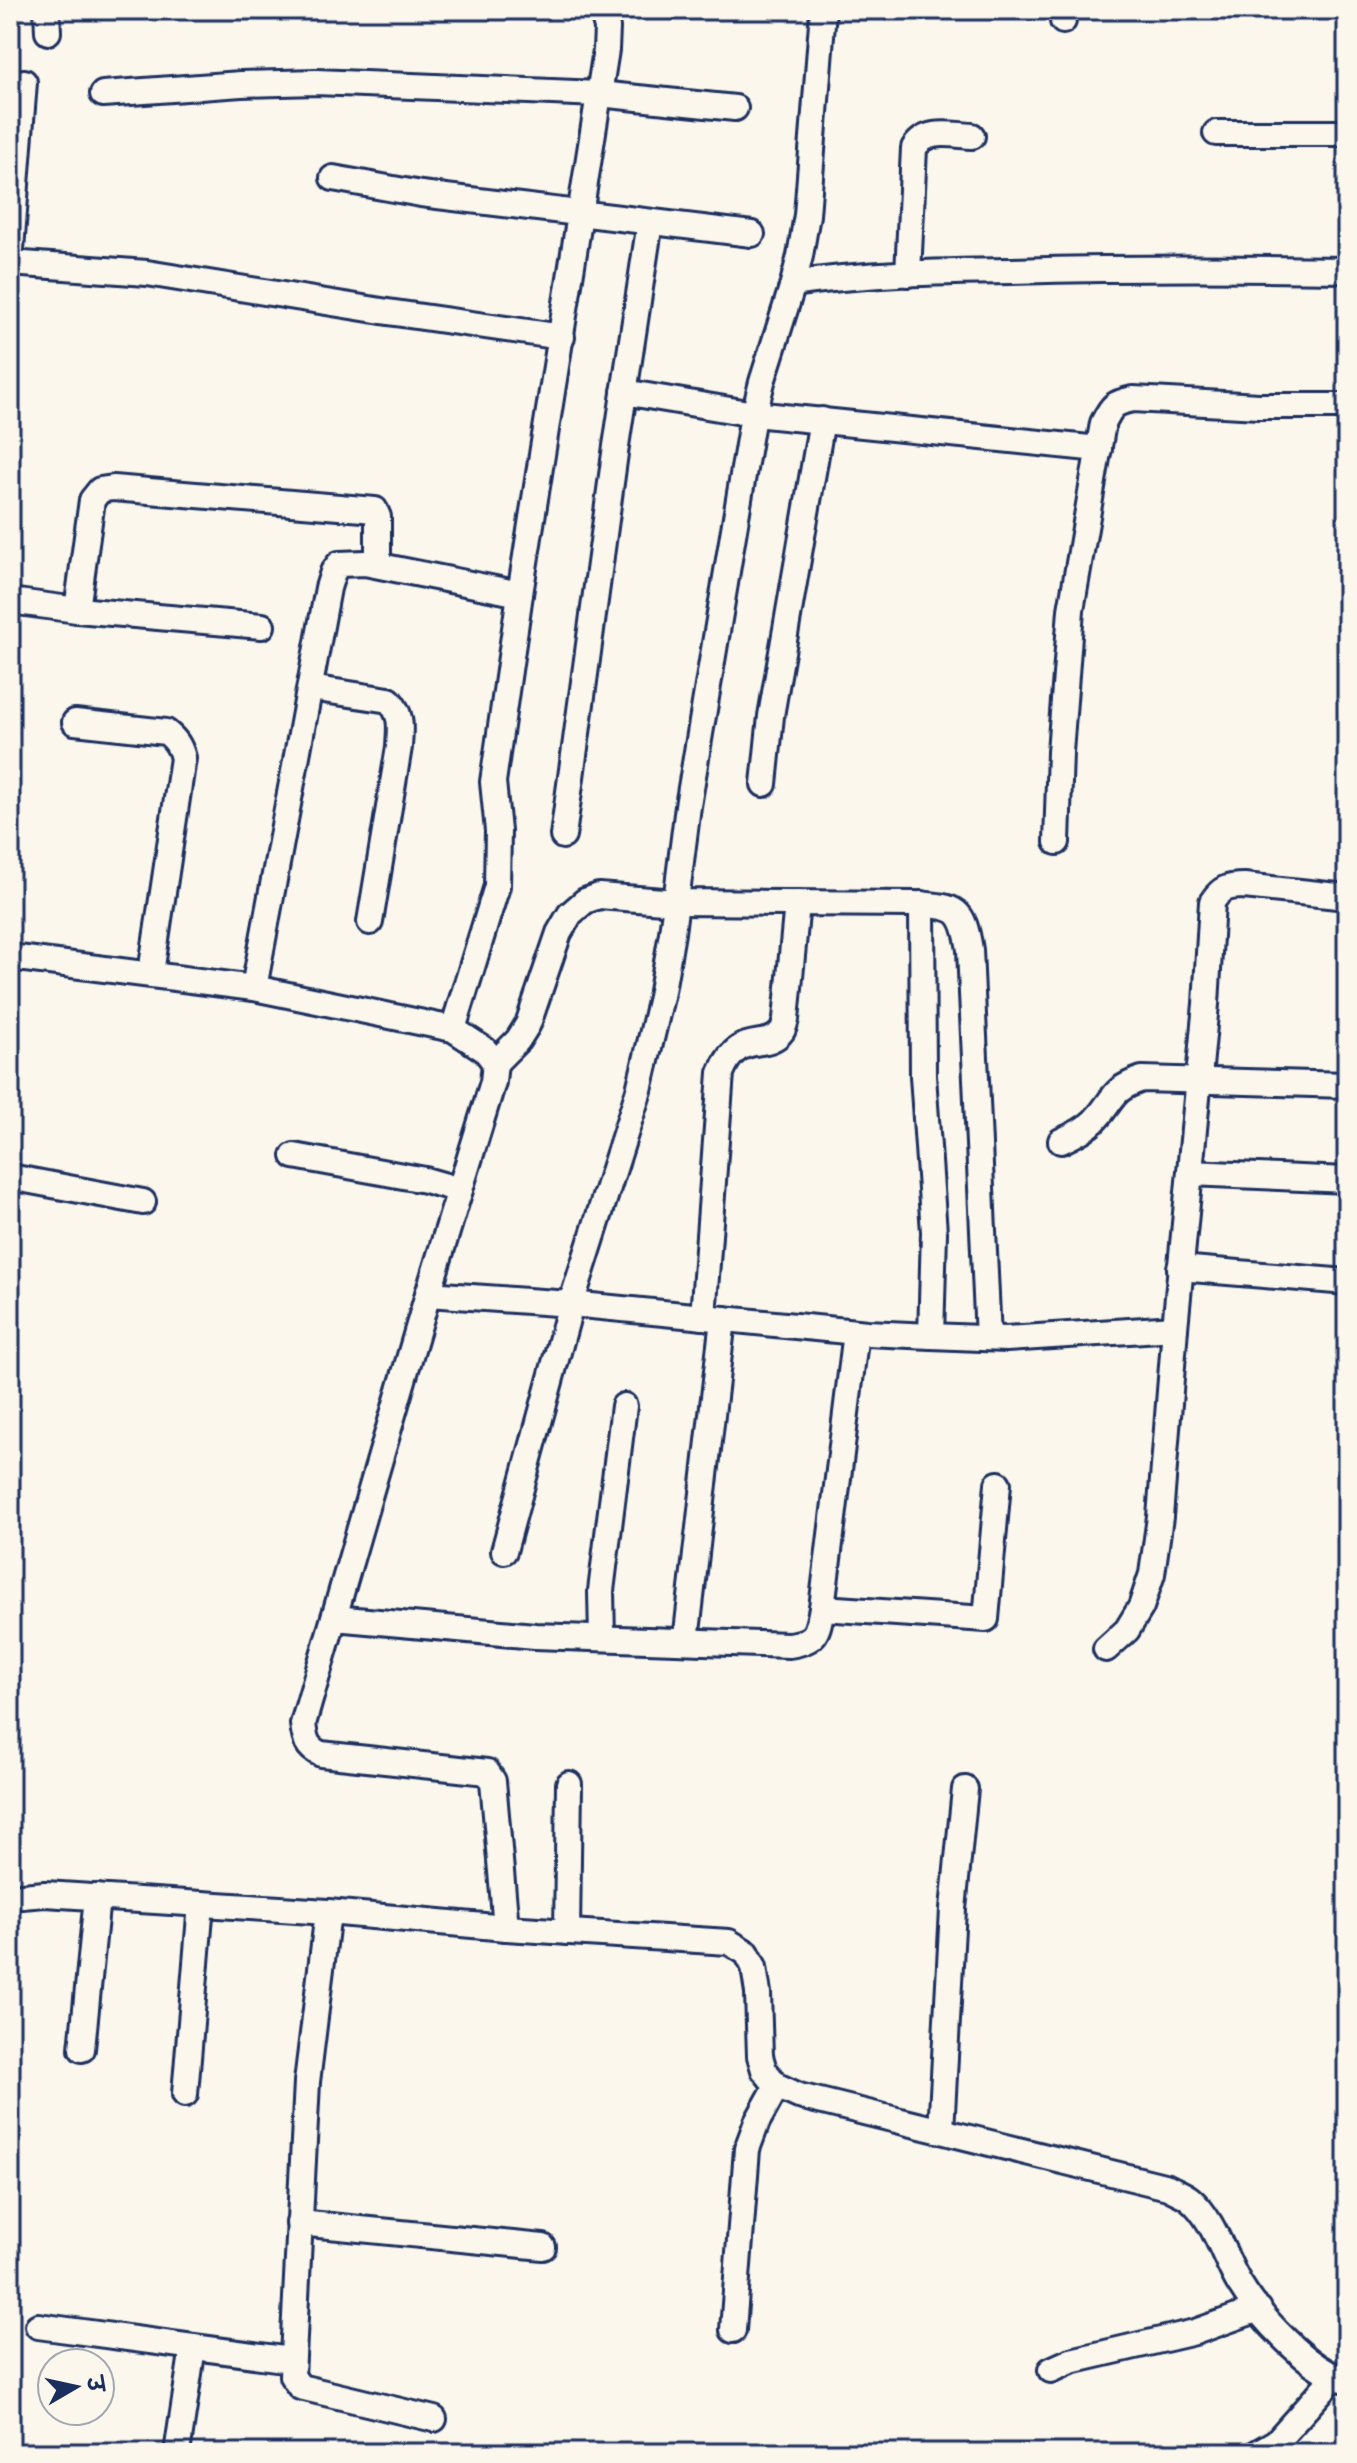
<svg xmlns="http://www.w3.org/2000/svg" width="1357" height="2463" font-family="'Patrick Hand','Playpen Sans Deva',sans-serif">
<rect width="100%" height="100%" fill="#fbf7ec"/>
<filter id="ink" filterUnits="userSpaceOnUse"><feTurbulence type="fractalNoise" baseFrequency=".0125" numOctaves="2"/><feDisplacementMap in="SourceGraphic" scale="16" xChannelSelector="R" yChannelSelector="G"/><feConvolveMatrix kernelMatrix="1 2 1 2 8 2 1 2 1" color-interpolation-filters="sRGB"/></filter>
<g filter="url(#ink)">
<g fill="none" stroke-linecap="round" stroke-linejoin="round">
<!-- minor casing -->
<g stroke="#1b2f5e" stroke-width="30">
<g id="minor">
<path d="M47 10 48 32"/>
<path d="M1063 21V10"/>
<path d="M103 94 241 84 316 82 599 94 735 108"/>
<path d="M1216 133H1347"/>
<path d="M333 178 421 194 752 234"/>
<path d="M10 262 24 82"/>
<path d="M10 263 147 273 388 312 562 337"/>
<path d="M908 274 914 148C927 128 951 135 972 136"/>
<path d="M793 284C866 273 939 272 1012 271 1124 268 1235 268 1347 270"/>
<path d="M624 392 754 414 1099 449"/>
<path d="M10 601 77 610 262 626"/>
<path d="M77 610 92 500 100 490 113 488 375 510 378 517V565"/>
<path d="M310 688 389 700C403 716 400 727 399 747L370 922"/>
<path d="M75 722 166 732C176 740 180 746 183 758L151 973"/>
<path d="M764 784 771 716 822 420"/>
<path d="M563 836 616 446 650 222"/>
<path d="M1057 842 1060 752 1071 610 1103 423C1112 405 1114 403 1133 399L1259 406H1347"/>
<path d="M922 904 923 1076 934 1232 931 1336"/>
<path d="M10 957 254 988 453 1029 485 1050 495 1063 493 1082 428 1294 303 1724C305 1740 307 1748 321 1754L487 1772 493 1781 506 1928 729 1942 747 1953 754 1967 758 1993 760 2056 764 2070 777 2086 799 2096 1168 2187C1175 2191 1184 2194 1190 2199 1214 2219 1224 2258 1239 2283 1258 2315 1311 2373 1347 2380"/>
<path d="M254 988 328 588 333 572 339 564 365 563 520 594"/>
<path d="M453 1029 497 886 498 831 493 782 520 594 606 50 607 28 602 10"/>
<path d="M495 1063 518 1040 528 1024 559 933 570 914 585 901 599 896 676 902 914 904C956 907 963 906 970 950L988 1338"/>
<path d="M1061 1141C1072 1136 1085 1130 1094 1121 1116 1099 1108 1091 1142 1079L1347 1085"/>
<path d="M294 1156 425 1180 460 1190"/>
<path d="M1190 1173 1347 1180"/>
<path d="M10 1177 143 1202"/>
<path d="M1180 1268 1347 1282"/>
<path d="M428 1294 571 1304 867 1333 931 1336 1006 1339 1175 1328"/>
<path d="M703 1317 721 1073C739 1028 766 1053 782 1031 784 1028 785 1023 786 1019L797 903"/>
<path d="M504 1551 571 1304 639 1090 661 997 672 933 688 806 751 427 762 382 793 284 800 256 807 215 823 10"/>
<path d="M822 1608 986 1619 998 1484"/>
<path d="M334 1618 535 1636 789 1645C817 1641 817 1633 822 1608L856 1332"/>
<path d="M602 1638 601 1591 624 1406"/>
<path d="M686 1641 723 1319"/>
<path d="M1106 1649 1127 1630 1141 1607 1152 1574 1160 1517 1175 1328 1206 1004 1212 902C1221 888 1228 886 1244 886L1347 897"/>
<path d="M10 1897 45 1894 328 1912 506 1928"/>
<path d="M328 1912 307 2082 292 2376 300 2387 434 2419"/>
<path d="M567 1932 569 1784"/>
<path d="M82 2049 97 1897"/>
<path d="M185 2094 201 1904"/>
<path d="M941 2131 953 1909 965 1789"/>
<path d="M299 2223 543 2247"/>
<path d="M38 2326 291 2360"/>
<path d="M733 2330 747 2149 757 2122 777 2086"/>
<path d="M1051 2370 1071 2361 1195 2332 1259 2309"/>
<path d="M177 2453 193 2347"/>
<path d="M1257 2453 1276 2442 1334 2377"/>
</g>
</g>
<!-- minor -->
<use href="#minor" stroke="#fbf7ec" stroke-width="24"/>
</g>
</g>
<!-- margin -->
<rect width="1357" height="2463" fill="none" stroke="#fbf7ec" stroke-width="40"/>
<rect x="20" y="20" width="1317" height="2423" fill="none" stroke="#1b2f5e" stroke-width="3" filter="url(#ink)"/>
<!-- north arrow -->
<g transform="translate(76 2387) rotate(81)"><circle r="38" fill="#fbf7ec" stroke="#a1a7b3" stroke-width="2"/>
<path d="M0-6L14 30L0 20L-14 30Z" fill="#1b2f5e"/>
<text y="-12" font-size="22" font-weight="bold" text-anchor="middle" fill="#1b2f5e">उ</text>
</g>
</svg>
